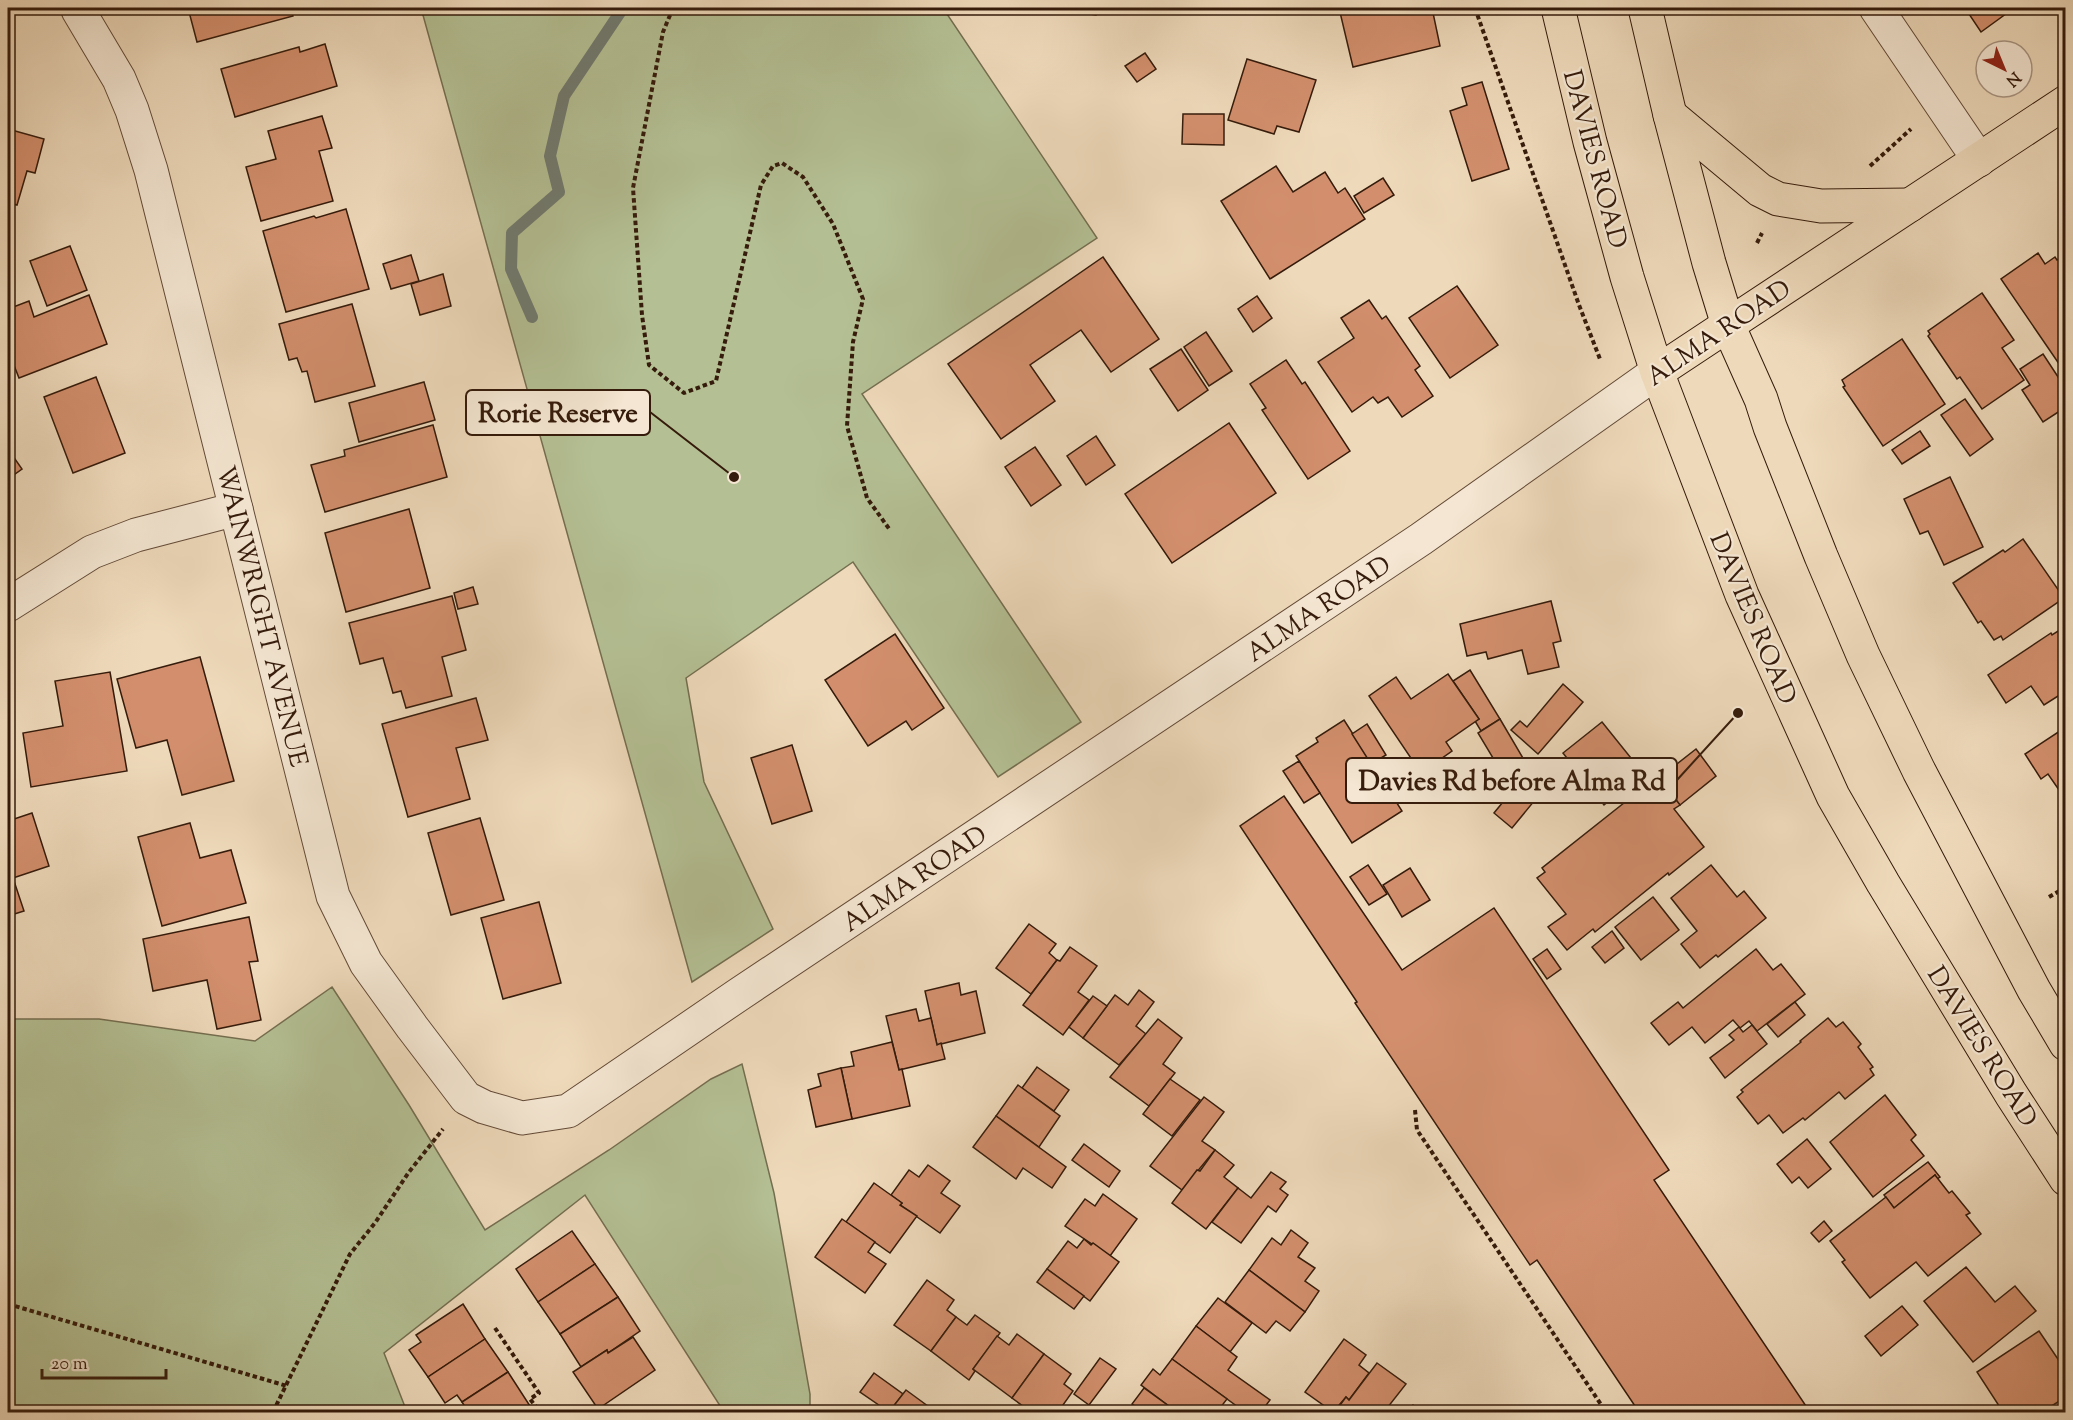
<svg xmlns="http://www.w3.org/2000/svg" width="2073" height="1420" font-family="'Sorts Mill Goudy',serif">
<rect width="100%" height="100%" fill="#eed9ba"/>
<filter id="stains"><feTurbulence type="fractalNoise" baseFrequency=".00333" numOctaves="4"/><feColorMatrix values="0 0 0 0 .2 0 0 0 0 .09 0 0 0 0 .02 0 0 0 .5 -.17"/></filter>
<radialGradient id="worn" r=".72"><stop offset=".6" stop-color="#630" stop-opacity="0"/><stop offset="1" stop-color="#630" stop-opacity=".3"/></radialGradient>
<!-- green -->
<g fill="#b4c094" stroke="#746e50" stroke-width="1.5">
<path d="M421 8H943L1097 238 862 394 1081 722 998 777 853 562 686 678 704 782 773 929 692 982Z"/>
<path d="M332 987 409 1105 485 1230 609 1150 711 1079 742 1064 774 1193 810 1394V1412H724L585 1195 384 1353 407 1412H8V1019H99L255 1041Z"/>
</g>
<g fill="none" stroke-linecap="round" stroke-linejoin="round">
<!-- stream -->
<path stroke="#717a70" stroke-width="12" d="M532 317 511 269 512 233 559 192 550 156 564 96 623 8"/>
</g>
<!-- building -->
<g fill="#d38f6d" stroke="#351b0b" stroke-width="1.5">
<path d="M188 8H291L293 16 197 42Z"/>
<path d="M1068 8H1097L1096 15 1068 11Z"/>
<path d="M1177 8H1192L1181 14Z"/>
<path d="M1339 8H1432L1440 46 1353 67Z"/>
<path d="M1965 8H2014L1981 32Z"/>
<path d="M325 44 337 86 235 117 221 69 299 47 300 52Z"/>
<path d="M1145 53 1156 69 1137 82 1125 66Z"/>
<path d="M1247 59 1316 80 1299 132 1277 126 1274 134 1228 120Z"/>
<path d="M1482 82 1509 169 1472 181 1450 111 1467 105 1462 88Z"/>
<path d="M1183 114H1224V145L1182 144Z"/>
<path d="M322 116 332 148 319 151 333 201 261 221 246 167 276 159 268 131Z"/>
<path d="M8 129 44 139 35 173 27 171 17 205 8 203Z"/>
<path d="M1276 166 1293 192 1325 172 1338 193 1345 188 1365 219 1270 279 1221 201Z"/>
<path d="M1383 178 1394 195 1364 213 1354 196Z"/>
<path d="M346 209 369 289 286 312 263 231 314 216 316 218Z"/>
<path d="M70 246 87 290 47 306 30 261Z"/>
<path d="M2038 253 2045 264 2055 257 2057 260 2066 255V374L2001 279Z"/>
<path d="M411 255 419 281 391 289 383 264Z"/>
<path d="M1103 257 1159 339 1111 372 1081 330 1030 365 1055 401 1001 439 948 364Z"/>
<path d="M443 274 451 306 420 315 411 284Z"/>
<path d="M1457 286 1498 345 1450 378 1409 318Z"/>
<path d="M1982 293 2014 340 2002 348 2024 380 1982 409 1960 377 1957 379 1928 336 1930 334 1928 331Z"/>
<path d="M89 295 107 344 19 378 8 350V309L29 301 34 317Z"/>
<path d="M1257 296 1272 318 1253 332 1238 309Z"/>
<path d="M1369 300 1382 319 1386 316 1420 366 1415 370 1433 396 1402 417 1388 397 1378 403 1373 397 1352 412 1318 362 1354 338 1341 318Z"/>
<path d="M352 304 375 386 315 402 307 371 302 372 297 358 289 360 279 324Z"/>
<path d="M1206 332 1232 371 1209 386 1184 347Z"/>
<path d="M1902 339 1945 404 1883 446 1843 387 1845 386 1842 380Z"/>
<path d="M1181 349 1208 390 1178 411 1150 369Z"/>
<path d="M2043 354 2066 389V407L2043 422 2022 390 2030 385 2020 369Z"/>
<path d="M1286 360 1302 384 1305 382 1350 451 1308 479 1262 410 1266 408 1250 384Z"/>
<path d="M96 377 125 453 73 473 44 397Z"/>
<path d="M424 382 435 420 359 442 349 403Z"/>
<path d="M1965 399 1993 439 1970 456 1941 415Z"/>
<path d="M1229 423 1276 493 1172 563 1125 494Z"/>
<path d="M433 425 447 477 325 512 311 465 345 456 344 450Z"/>
<path d="M1920 431 1930 446 1902 464 1892 450Z"/>
<path d="M1096 436 1115 465 1086 485 1067 456Z"/>
<path d="M1035 447 1061 485 1031 506 1005 467Z"/>
<path d="M8 449 22 469 8 479Z"/>
<path d="M1950 477 1983 547 1944 565 1928 531 1920 534 1904 499Z"/>
<path d="M409 509 430 588 346 612 325 533Z"/>
<path d="M2023 539 2064 598 2003 640 2001 636 1994 640 1981 621 1978 623 1953 583 2003 550 2005 552Z"/>
<path d="M473 587 478 604 458 609 454 593Z"/>
<path d="M452 596 466 650 442 657 452 696 406 708 401 691 393 693 383 658 360 664 349 623Z"/>
<path d="M1551 601 1561 641 1553 643 1559 667 1528 674 1522 650 1488 659 1486 652 1467 656 1460 624Z"/>
<path d="M2066 626V691L2044 705 2031 686 2006 703 1988 675 2051 633 2052 635Z"/>
<path d="M895 634 944 708 912 730 906 721 868 746 825 680Z"/>
<path d="M200 657 234 781 182 795 167 740 136 748 117 679Z"/>
<path d="M1470 670 1500 719 1481 731 1475 721 1479 719 1453 681Z"/>
<path d="M110 672 127 771 31 787 23 733 63 726 55 681Z"/>
<path d="M1448 674 1479 719 1446 742 1452 751 1421 773 1369 696 1396 677 1411 699Z"/>
<path d="M1563 684 1583 702 1538 754 1511 730 1520 721 1527 727Z"/>
<path d="M476 698 488 740 456 748 470 799 408 817 382 724Z"/>
<path d="M1500 719 1527 765 1505 778 1478 733Z"/>
<path d="M1344 720 1402 811 1352 843 1296 756 1318 742 1316 738Z"/>
<path d="M1602 722 1643 773 1604 805 1563 753Z"/>
<path d="M1367 724 1386 755 1371 764 1352 734Z"/>
<path d="M2066 727V800L2048 774 2041 779 2025 754Z"/>
<path d="M792 745 812 811 772 824 751 758Z"/>
<path d="M1696 749 1716 776 1680 805 1659 778Z"/>
<path d="M1539 758 1558 772 1512 828 1494 813Z"/>
<path d="M1299 761 1320 793 1304 803 1283 771Z"/>
<path d="M1658 776 1680 805 1674 809 1704 847 1669 875 1668 873 1595 932 1593 929 1567 950 1548 927 1566 914 1537 878 1545 872 1542 868Z"/>
<path d="M1284 796 1402 970 1494 908 1669 1170 1654 1180 1810 1412H1639L1537 1260 1530 1265 1355 1003 1357 1002 1240 826Z"/>
<path d="M32 813 49 866 13 878 24 911 8 916V821Z"/>
<path d="M480 818 504 900 451 915 428 833Z"/>
<path d="M190 823 200 858 231 850 246 903 162 926 138 837Z"/>
<path d="M1368 865 1387 894 1369 905 1350 877Z"/>
<path d="M1711 865 1737 897 1744 891 1766 918 1718 957 1716 955 1700 968 1681 944 1697 931 1671 898Z"/>
<path d="M1410 868 1430 900 1402 917 1383 885Z"/>
<path d="M1653 897 1679 930 1641 960 1615 927Z"/>
<path d="M539 902 561 983 503 999 481 918Z"/>
<path d="M249 917 258 961 249 962 261 1020 217 1029 207 980 153 991 143 939Z"/>
<path d="M1029 924 1056 944 1049 953 1057 960 1031 994 996 968Z"/>
<path d="M1612 931 1624 948 1605 963 1592 947Z"/>
<path d="M1070 947 1097 966 1078 992 1089 1000 1063 1035 1023 1005 1057 960 1060 961Z"/>
<path d="M1547 949 1561 969 1547 979 1533 959Z"/>
<path d="M1756 949 1773 970 1781 964 1805 994 1757 1031 1749 1021 1740 1028 1733 1020 1705 1043 1692 1027 1669 1045 1651 1023 1678 1002 1683 1008Z"/>
<path d="M959 983 961 995 976 991 985 1033 937 1045 925 991Z"/>
<path d="M1139 990 1154 1002 1136 1026 1146 1034 1119 1065 1083 1038 1115 995 1128 1005Z"/>
<path d="M1093 996 1107 1006 1083 1038 1069 1027Z"/>
<path d="M1795 1002 1805 1015 1778 1037 1767 1024Z"/>
<path d="M916 1009 919 1021 931 1018 937 1045 941 1043 945 1059 899 1070 886 1016Z"/>
<path d="M1828 1018 1836 1027 1843 1022 1861 1044 1858 1047 1873 1067 1870 1069 1874 1075 1845 1099 1839 1092 1805 1120 1803 1118 1783 1133 1769 1115 1758 1124 1737 1097 1743 1092 1741 1090 1801 1042 1800 1041Z"/>
<path d="M1158 1019 1182 1038 1163 1064 1175 1073 1149 1106 1110 1077Z"/>
<path d="M1752 1025 1767 1044 1725 1078 1710 1058 1734 1040 1729 1035 1739 1027 1743 1032Z"/>
<path d="M892 1042 899 1070 902 1069 910 1106 852 1119 841 1068 854 1066 851 1052Z"/>
<path d="M1037 1067 1069 1090 1054 1111 1022 1088Z"/>
<path d="M841 1068 852 1119 816 1127 808 1090 821 1086 818 1074Z"/>
<path d="M1170 1079 1200 1100 1172 1136 1143 1114Z"/>
<path d="M1018 1085 1060 1116 1039 1147 996 1116Z"/>
<path d="M1885 1095 1916 1135 1911 1140 1924 1156 1873 1197 1830 1142Z"/>
<path d="M1204 1097 1224 1112 1202 1141 1215 1150 1182 1190 1150 1166Z"/>
<path d="M996 1116 1066 1167 1052 1188 1023 1168 1016 1179 973 1147Z"/>
<path d="M1807 1139 1831 1169 1808 1188 1799 1177 1792 1183 1777 1164Z"/>
<path d="M1084 1144 1120 1171 1109 1187 1072 1160Z"/>
<path d="M1215 1150 1234 1165 1224 1177 1238 1188 1206 1229 1172 1203 1197 1170 1200 1171Z"/>
<path d="M1928 1162 1940 1177 1937 1179 1935 1175 1894 1208 1884 1195Z"/>
<path d="M928 1165 950 1181 941 1193 960 1206 940 1233 900 1205 902 1203 891 1195 909 1170 919 1177Z"/>
<path d="M1271 1172 1286 1182 1280 1189 1288 1195 1276 1212 1268 1206 1241 1243 1212 1222 1238 1188 1251 1198Z"/>
<path d="M1935 1175 1949 1193 1952 1191 1970 1213 1966 1215 1981 1234 1928 1276 1916 1262 1870 1298 1842 1262 1845 1260 1830 1241 1886 1197 1894 1208Z"/>
<path d="M874 1183 902 1203 900 1205 917 1216 890 1253 846 1222Z"/>
<path d="M1103 1194 1137 1219 1110 1256 1065 1226 1085 1199 1095 1206Z"/>
<path d="M842 1219 875 1242 868 1252 886 1264 865 1293 815 1257Z"/>
<path d="M1824 1221 1832 1231 1819 1242 1811 1233Z"/>
<path d="M1291 1230 1308 1243 1298 1257 1315 1268 1305 1281 1319 1291 1305 1312 1249 1270 1272 1238 1281 1245Z"/>
<path d="M572 1231 595 1264 538 1302 516 1269Z"/>
<path d="M1084 1239 1091 1245 1093 1243 1119 1262 1090 1301 1047 1269 1068 1241 1077 1248Z"/>
<path d="M595 1264 618 1297 560 1334 538 1302Z"/>
<path d="M1966 1267 1995 1302 2015 1286 2036 1311 1973 1362 1924 1301Z"/>
<path d="M1047 1269 1084 1296 1074 1309 1037 1282Z"/>
<path d="M1249 1270 1305 1312 1290 1331 1276 1321 1266 1333 1225 1302Z"/>
<path d="M927 1280 954 1300 947 1310 956 1317 931 1351 894 1325Z"/>
<path d="M618 1297 640 1331 608 1353 607 1350 581 1367 560 1334Z"/>
<path d="M1218 1298 1252 1323 1230 1352 1196 1326Z"/>
<path d="M463 1304 485 1339 428 1377 409 1350 421 1342 416 1335Z"/>
<path d="M1902 1306 1918 1325 1881 1356 1865 1336Z"/>
<path d="M975 1315 1000 1333 973 1369 975 1371 969 1380 931 1351 956 1317 967 1325Z"/>
<path d="M1196 1326 1237 1357 1228 1370 1270 1400 1261 1412H1245L1172 1359Z"/>
<path d="M2039 1331 2066 1371V1397L2042 1412H2003L1977 1372Z"/>
<path d="M1017 1334 1044 1354 1012 1398 973 1369 997 1336 1009 1345Z"/>
<path d="M633 1337 655 1370 598 1409 573 1372 607 1350 608 1353Z"/>
<path d="M485 1339 508 1372 462 1402 457 1395 445 1403 428 1377Z"/>
<path d="M1344 1339 1366 1355 1359 1365 1369 1373 1349 1400 1346 1397 1333 1412 1305 1392Z"/>
<path d="M1044 1354 1071 1374 1064 1384 1073 1391 1058 1412H1031L1012 1398Z"/>
<path d="M1100 1358 1116 1369 1089 1405 1074 1394Z"/>
<path d="M1172 1359 1227 1399 1217 1412H1202L1198 1410 1196 1412H1177L1141 1385 1153 1369 1160 1375Z"/>
<path d="M1377 1363 1406 1384 1384 1412H1335L1346 1397 1349 1400Z"/>
<path d="M508 1372 530 1406 520 1412H462L467 1410 462 1402Z"/>
<path d="M874 1373 903 1394 889 1412 860 1392Z"/>
<path d="M1144 1388 1177 1412H1144L1132 1404Z"/>
<path d="M906 1390 936 1412H889Z"/>
<path d="M1413 1405 1422 1412H1407Z"/>
</g>
<g fill="none" stroke-linecap="round" stroke-linejoin="round">
<!-- minor casing -->
<g stroke="#634a37" stroke-width="35">
<g id="minor">
<path d="M1876 8 1979 160"/>
<path d="M78 10 119 79 132 110 151 170 333 896 366 963 412 1027 466 1098 484 1107 522 1118 568 1111 738 995 1421 539 1657 372"/>
<path d="M8 605 92 552 136 535 236 509"/>
</g>
</g>
<!-- major casing -->
<g stroke="#351b0b" stroke-width="35">
<g id="major">
<path d="M1670 115 1760 190 1778 199 1821 206 1910 205"/>
<path d="M1728 325 2066 102"/>
</g>
</g>
<!-- highway casing -->
<g stroke="#351b0b" stroke-width="35">
<g id="highway">
<path d="M1558 8 1590 142 1627 277 1657 372 1742 595 1833 796 1883 883 2011 1094 2066 1179"/>
<path d="M1645 8 1670 115 1709 263 1728 325 1761 399 1770 427 1821 556 1863 655 1919 771 2034 990 2066 1044"/>
<path d="M1657 372 1728 325"/>
</g>
</g>
<!-- path -->
<g stroke="#351b0b" stroke-width="4" stroke-dasharray="4.5 3" stroke-linecap="butt">
<path d="M673 8 663 32 633 188 642 315 649 365 684 393 716 381 761 185 773 166 782 163 803 177 833 224 863 299 853 342 847 426 867 498 890 530"/>
<path d="M1475 8 1579 305 1600 359"/>
<path d="M1870 166 1911 129"/>
<path d="M1757 243 1762 233"/>
<path d="M2049 897 2066 887"/>
<path d="M1415 1110 1417 1130 1606 1412"/>
<path d="M8 1304 287 1386"/>
<path d="M495 1328 539 1393 530 1399 540 1412"/>
<path d="M273 1412 350 1254 375 1223 409 1172 443 1129"/>
</g>
<!-- minor -->
<use href="#minor" stroke="#f4e6d2" stroke-width="33"/>
<!-- major -->
<use href="#major" stroke="#eed9ba" stroke-width="33"/>
<!-- highway -->
<use href="#highway" stroke="#eed9ba" stroke-width="33"/>
</g>
<g text-anchor="middle" stroke-width="4.5" stroke-linejoin="round" paint-order="stroke">
<!-- street labels -->
<g font-size="26" fill="#351b0b" stroke="#f4e6d2">
<text transform="translate(1596 159) rotate(75)" y="9">DAVIES ROAD</text>
<text transform="translate(1718 332) rotate(-34)" y="9">ALMA ROAD</text>
<text transform="translate(1318 608) rotate(-34)" y="9">ALMA ROAD</text>
<text transform="translate(263 616) rotate(76)" y="9">WAINWRIGHT AVENUE</text>
<text transform="translate(1754 618) rotate(67)" y="9">DAVIES ROAD</text>
<text transform="translate(914 878) rotate(-34)" y="9">ALMA ROAD</text>
<text transform="translate(1983 1046) rotate(58)" y="9">DAVIES ROAD</text>
</g>
</g>
<!-- callouts -->
<path fill="none" stroke="#351b0b" stroke-width="2" d="M734 477L650 412M1738 713L1677 780"/>
<g fill="#351b0b" stroke="#f4e6d2" stroke-width="2">
<circle cx="734" cy="477" r="6"/>
<circle cx="1738" cy="713" r="6"/>
</g>
<g fill="#f4e6d2" stroke="#351b0b" stroke-width="2">
<rect x="466" y="390" width="184" height="45" rx="6"/>
<rect x="1346" y="758" width="331" height="45" rx="6"/>
</g>
<g font-size="27" text-anchor="middle" font-weight="bold" fill="#351b0b">
<text x="558" y="422">Rorie Reserve</text>
<text x="1512" y="790">Davies Rd before Alma Rd</text>
</g>
<!-- margin -->
<rect width="2073" height="1420" fill="none" stroke="#eed9ba" stroke-width="30"/>
<rect x="9" y="9" width="2055" height="1402" fill="none" stroke="#351b0b" stroke-width="3"/>
<rect x="15" y="15" width="2043" height="1390" fill="none" stroke="#351b0b" stroke-width="1.5"/>
<!-- north arrow -->
<g transform="translate(2004 69) rotate(137)"><circle r="28" fill="#f4e6d2" stroke="#a89582" stroke-width="1.5"/>
<path d="M0-4.5L10 22L0 15L-10 22Z" fill="#8f2418"/>
<text y="-9" font-size="16" font-weight="bold" text-anchor="middle" fill="#351b0b">N</text>
</g>
<!-- scale -->
<path d="M42 1369v9h124v-9" fill="none" stroke="#351b0b" stroke-width="3"/>
<text x="51" y="1369" font-size="18" fill="#351b0b" stroke="#f4e6d2" stroke-width="4.5" paint-order="stroke">20 m</text>
<rect width="100%" height="100%" filter="url(#stains)"/>
<rect width="100%" height="100%" fill="url(#worn)"/>
</svg>
